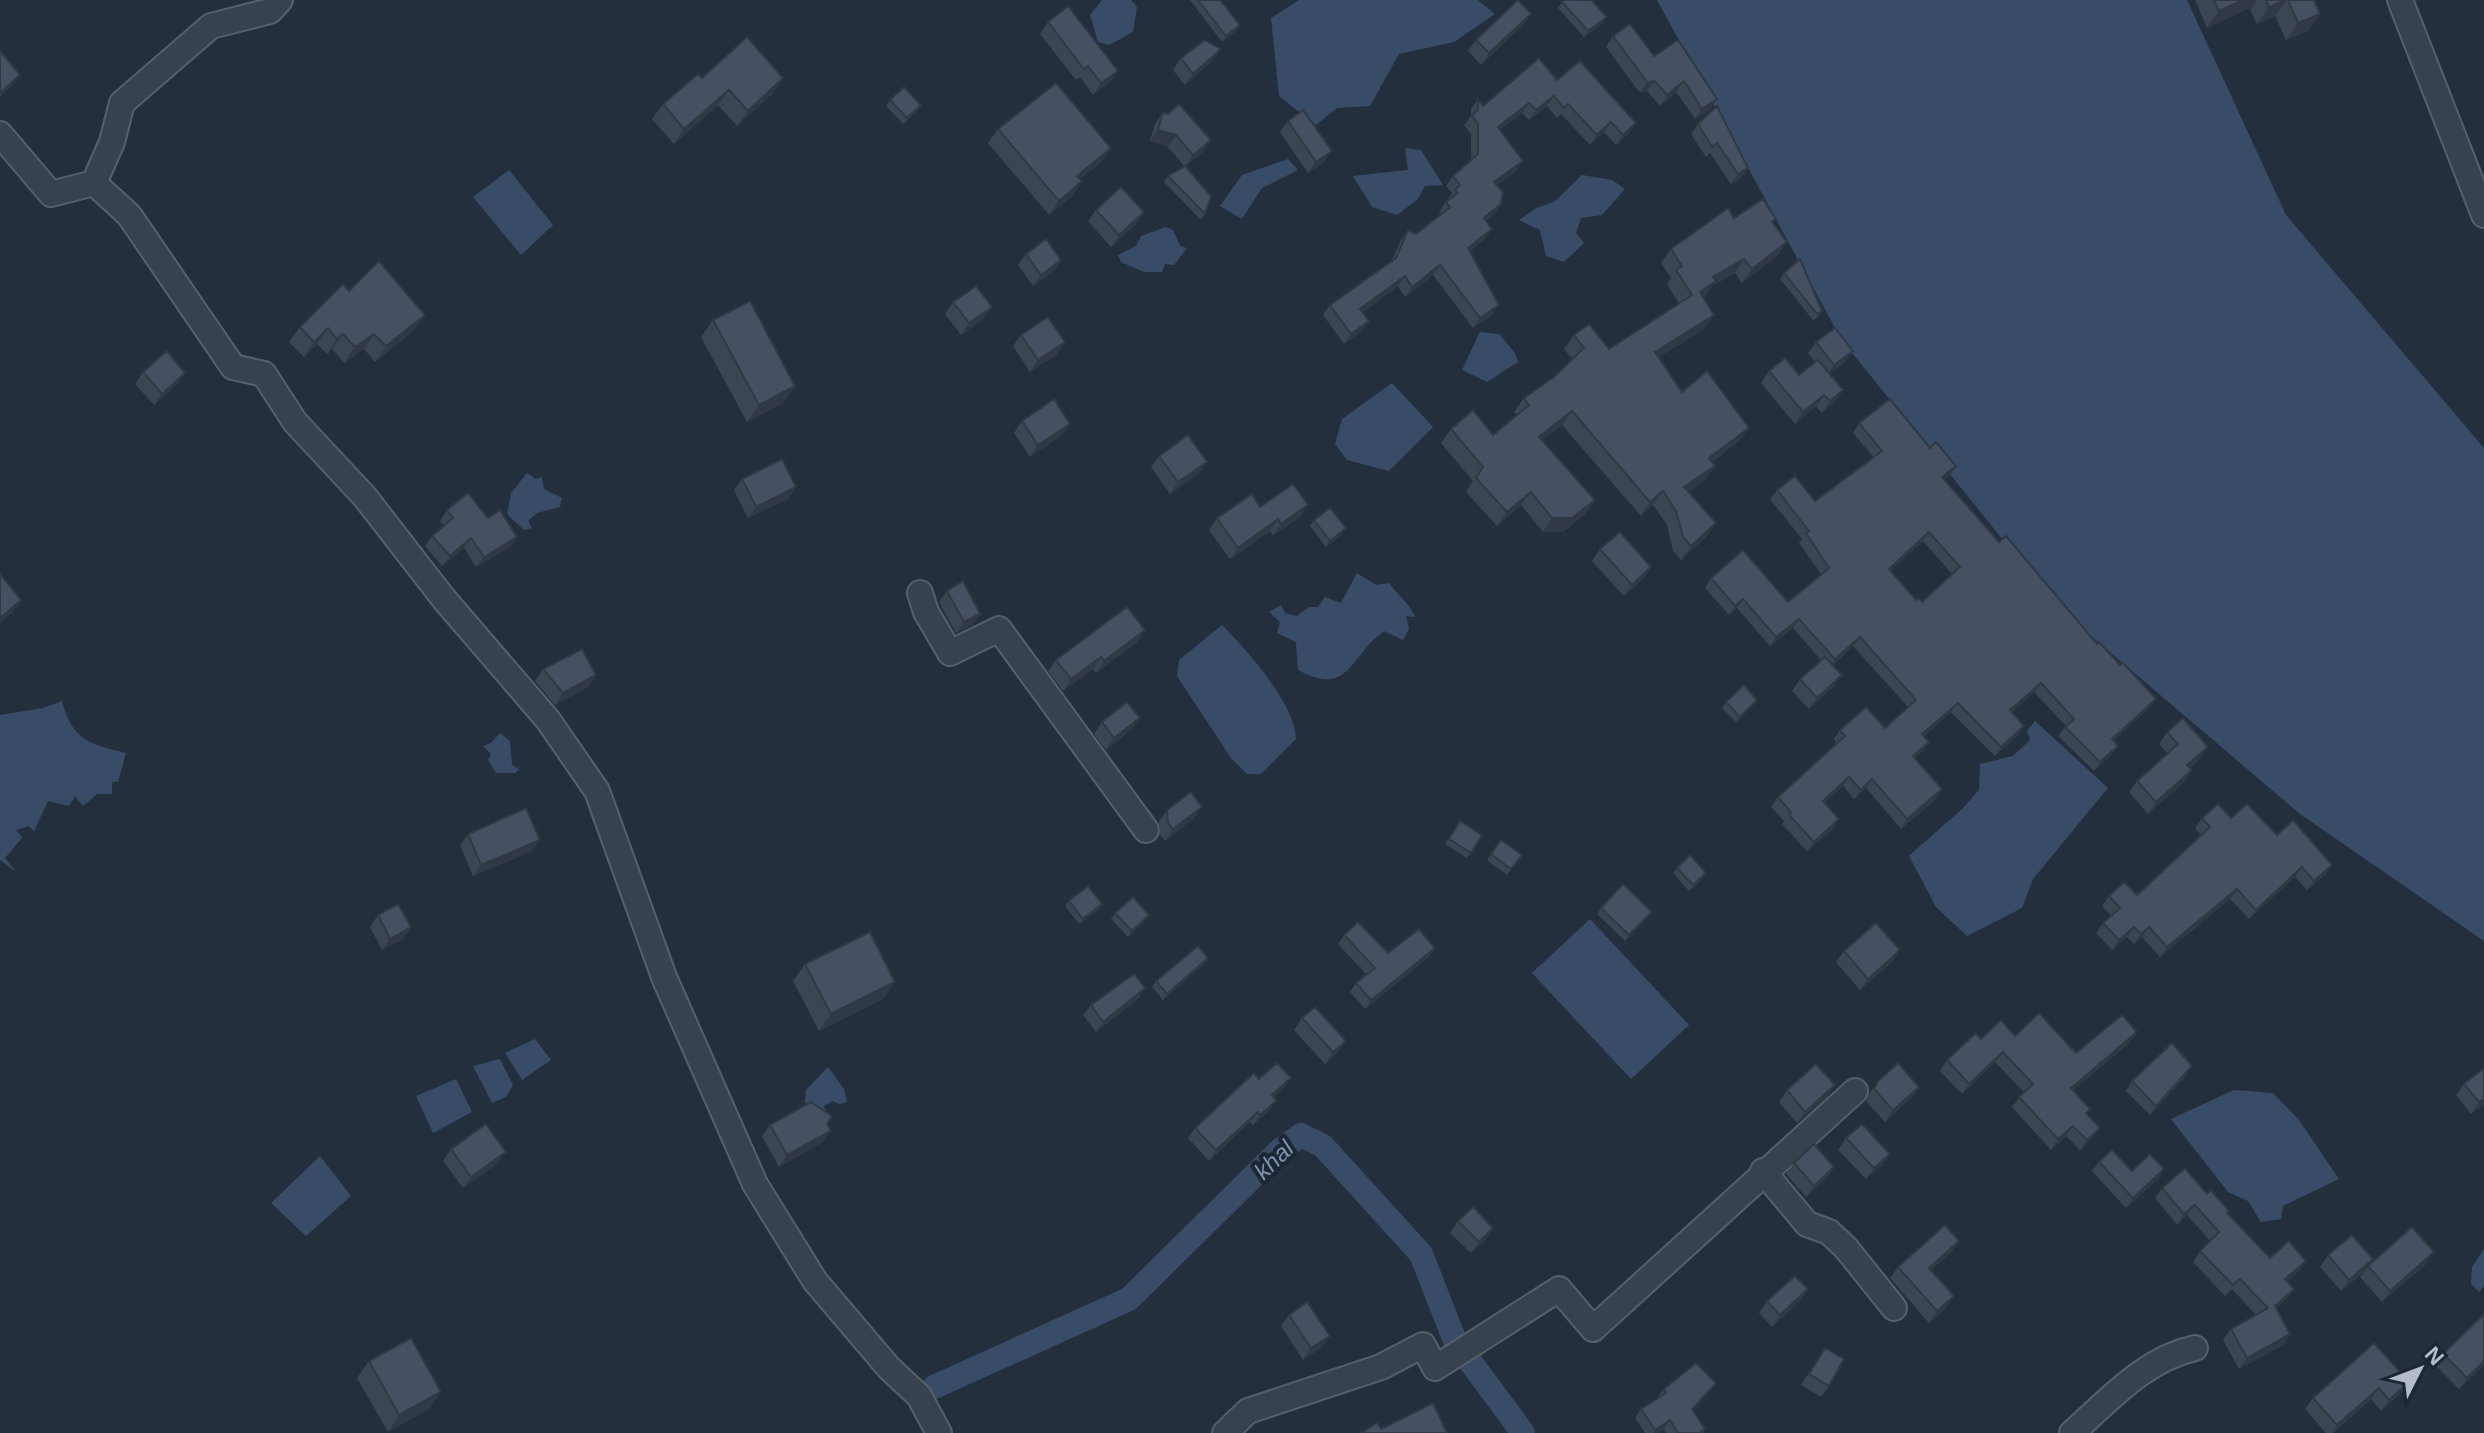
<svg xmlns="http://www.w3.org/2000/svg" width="2484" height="1433" font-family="Helvetica,sans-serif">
<rect width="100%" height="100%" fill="#242f3e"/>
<!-- water -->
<g fill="#394c67">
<path d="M1102 0H1131L1137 7 1133 32 1109 45 1098 42 1090 15Z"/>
<path d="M1299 0H1478L1495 14 1454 42 1399 54 1370 106 1337 108 1316 125 1279 96 1271 18Z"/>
<path d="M1657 0H2187L2286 215 2484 448V941L2300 814 2057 607 1841 339Z"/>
<path d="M1405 148 1421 150 1443 185 1425 186 1418 199 1397 215 1372 207 1353 176 1408 170Z"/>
<path d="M1288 159 1298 170 1262 188 1242 219 1220 206 1242 175Z"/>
<path d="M509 170 553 225 521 255 473 197Z"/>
<path d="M1582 175 1612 180 1625 189 1602 215 1581 218 1576 233 1584 243 1564 262 1546 256 1540 230 1519 220 1536 208 1554 202Z"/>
<path d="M1166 227 1173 230 1180 246 1187 248 1174 265 1165 264 1162 272H1144L1121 262 1118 255 1136 246 1141 236Z"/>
<path d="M1480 332 1499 334 1515 353 1518 362 1487 382 1462 370Z"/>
<path d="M1392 383 1433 427 1389 471 1347 460 1335 444 1342 419Z"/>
<path d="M527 473 536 479 542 477 544 489 562 498 560 507 537 513 528 521 532 528 524 530 507 514 511 493Z"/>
<path d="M1357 573 1376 585 1389 583C1398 596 1409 602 1415 617L1406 616 1409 629 1403 640 1384 631C1349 656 1350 698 1298 670L1296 642 1277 633 1280 622 1269 612 1281 605 1285 613 1297 616 1309 607H1318L1325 597 1341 603Z"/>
<path d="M1222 625C1247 650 1295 704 1296 739L1261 774H1247L1231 758 1177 676 1179 660Z"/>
<path d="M62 701C72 740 89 744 126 753L118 782H112V794H97L83 806 75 796 69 806 48 801 34 831 29 826 16 830 22 838 5 858 15 871 0 860V715L43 708Z"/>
<path d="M2035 721 2108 788 2033 879 2022 908 1967 936 1936 907 1909 856 1963 808 1979 790 1980 764 2013 756 2030 740 2027 731Z"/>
<path d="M500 733 510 741 512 765 519 769 515 773H496L488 760 491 754 483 746 491 743Z"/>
<path d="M1590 919 1689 1025 1631 1079 1532 973Z"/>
<path d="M535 1039 551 1060 522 1080 505 1053Z"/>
<path d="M500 1059 513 1085 506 1097 492 1103 473 1066Z"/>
<path d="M828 1067 844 1089 847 1102 840 1104 832 1101 824 1106 827 1115 818 1117 805 1103 806 1090Z"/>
<path d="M456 1079 472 1112 433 1133 416 1096Z"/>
<path d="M2234 1090 2273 1093 2299 1120 2339 1179 2283 1206 2281 1219 2261 1222 2248 1201 2228 1192 2171 1119Z"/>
<path d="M320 1156 351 1196 306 1236 271 1203Z"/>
<path d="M2484 1249V1286L2479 1292 2471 1284 2472 1267Z"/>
</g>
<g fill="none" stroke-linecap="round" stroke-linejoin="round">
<!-- canal -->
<path stroke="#394c67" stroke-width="24" d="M934 1387 1129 1299 1280 1150 1301 1135 1323 1146 1421 1254 1455 1341 1523 1433"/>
<!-- street casing -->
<g stroke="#565f6c" stroke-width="28">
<g id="street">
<path d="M2400 0 2484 215"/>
<path d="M0 134 51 194 94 183 129 215 233 367 264 374 295 422 365 497 444 599 548 720 597 791 664 977 755 1184 815 1281 889 1368 919 1396 939 1433"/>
<path d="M94 183 112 142 122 103 211 26 270 11 280 0"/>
<path d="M920 593 926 612 950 653 999 629 1146 830"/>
<path d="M1763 1171 1807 1224 1829 1232 1846 1248 1894 1308"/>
<path d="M1225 1433 1248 1411 1381 1367 1423 1345 1435 1368 1559 1289 1593 1329 1855 1091"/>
<path d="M2072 1433C2109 1400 2145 1359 2195 1348"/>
</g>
</g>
<!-- street -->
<use href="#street" stroke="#38414e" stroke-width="24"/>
</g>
<!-- wall -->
<g fill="#3b4654" fill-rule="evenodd">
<path d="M1190 0H1220L1236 31 1222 42Z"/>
<path d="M2195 0H2314L2320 14 2308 31 2286 40 2275 16 2257 24 2250 10 2252 7 2207 28Z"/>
<path d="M1562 2 1603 23 1584 37 1558 8Z"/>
<path d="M1531 14 1523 25 1481 65 1468 51 1476 40Z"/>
<path d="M1048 22 1110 82 1093 95 1080 77 1076 80 1040 34Z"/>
<path d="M1613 36 1654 56 1717 99 1710 110 1695 119 1676 92 1660 106 1647 91 1640 93 1606 47Z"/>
<path d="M1181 58 1213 60 1185 85 1173 70Z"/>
<path d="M702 78H783L773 93 737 126 718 105 674 144 652 119 663 104Z"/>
<path d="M1557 80 1636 123 1629 133 1616 145 1604 132 1590 145 1561 114 1557 118 1547 106 1529 120 1522 113 1500 130 1523 161 1516 171 1497 185 1501 204 1494 214 1486 221 1492 229 1485 239 1469 251 1492 315 1473 328 1433 275 1405 297 1398 286 1363 312 1362 331 1344 344 1323 315 1330 305 1392 260 1401 240 1408 230 1416 234 1441 214 1439 212 1452 193 1446 186 1453 176 1471 160V134L1464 125 1471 116V109L1478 99 1483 106Z"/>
<path d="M890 100 917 111 903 124 886 106Z"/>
<path d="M1163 112 1203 152 1186 166 1205 214 1201 220 1164 182 1168 176 1184 166 1168 147 1150 141 1155 124Z"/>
<path d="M1288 121 1324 162 1308 173 1280 132Z"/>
<path d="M1698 124 1748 168 1741 178 1731 184 1710 153 1706 157 1691 134Z"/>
<path d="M998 129 1111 148 1101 162 1080 179 1082 181 1072 196 1049 215 988 143Z"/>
<path d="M1096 210 1144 212 1136 224 1111 247 1088 221Z"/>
<path d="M1734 218 1773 223 1787 242 1777 256 1742 283 1735 273 1712 286 1703 297 1704 329 1659 357 1682 392 1749 428 1739 441 1712 462 1705 480 1688 492 1716 523 1706 537 1681 560 1673 551 1667 525 1653 505 1641 516 1562 425 1542 440 1595 500 1585 514 1563 532H1543L1521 505 1497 526 1466 492 1473 481 1441 443 1451 429 1493 435 1517 415 1514 412 1524 398 1554 377 1573 360 1564 349 1574 335 1609 349 1679 304 1667 284 1671 278 1661 263 1671 249Z"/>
<path d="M1026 254 1061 260 1053 272 1033 286 1018 265Z"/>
<path d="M1784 273 1822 311 1818 317 1813 320 1780 279Z"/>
<path d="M349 291 414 330 375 362 364 349 344 363 332 349 327 354 317 344 304 357 289 342 300 327Z"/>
<path d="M953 302 984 318 961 335 945 314Z"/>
<path d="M713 320 795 386 783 403 747 422 701 337Z"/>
<path d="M1021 335 1065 342 1057 354 1030 372 1013 346Z"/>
<path d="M1816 342 1845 362 1829 374 1843 390 1835 402 1822 413 1816 406 1795 424 1761 383 1769 371 1799 375 1815 362 1808 353Z"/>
<path d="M143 372 177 384 154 405 135 384Z"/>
<path d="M1022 421 1062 435 1030 457 1014 433Z"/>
<path d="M1859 423 1930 448 1956 466 1950 475 1944 480 2149 708 2113 741 2118 746 2111 755 2094 771 2058 736 2066 726 2034 692 2012 712 2018 735 1995 756 1951 712 1924 736 1923 751 1915 758 1942 789 1936 799 1901 829 1866 788 1854 799 1843 786 1824 803 1833 829 1807 851 1782 824 1784 821 1771 807 1778 797 1837 743 1834 739 1840 730 1885 728 1908 707 1853 646 1833 665 1842 675 1834 686 1809 709 1792 691 1800 679 1821 660 1793 628 1770 646 1737 608 1729 615 1705 588 1711 578 1788 602 1821 574 1799 543 1802 539 1770 499 1777 490 1815 501 1874 458 1853 433ZM1923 541 1952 574 1922 602 1916 600 1890 571Z"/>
<path d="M1159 456 1199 473 1170 494 1151 467Z"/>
<path d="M742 479 796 487 788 499 748 518 734 490Z"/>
<path d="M1308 505 1300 517 1273 535 1270 531 1230 559 1209 530 1217 518 1260 507Z"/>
<path d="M447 510 510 547 476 567 464 548 442 566 425 546 432 536 444 525 440 521Z"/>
<path d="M1314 520 1342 534 1326 547 1310 526Z"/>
<path d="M1600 549 1651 567 1643 579 1624 596 1592 561Z"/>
<path d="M947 591 980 614 972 625 956 633 939 602Z"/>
<path d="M1145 630 1137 642 1096 673 1093 669 1063 691 1048 671 1056 660Z"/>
<path d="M543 669 596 675 588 687 555 705 535 681Z"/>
<path d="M1726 702 1753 705 1736 722 1722 708Z"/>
<path d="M1102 722 1132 729 1106 750 1094 734Z"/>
<path d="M2167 732 2200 758 2190 768 2192 770 2184 782 2148 814 2129 792 2137 781 2168 754 2159 744Z"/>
<path d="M1202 807 1194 818 1165 841 1160 835 1159 822 1167 810Z"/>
<path d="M2202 818H2231L2277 835 2332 865 2325 875 2307 890 2295 877 2249 919 2230 899 2160 957 2142 937 2134 944 2127 937 2112 950 2096 933 2103 923 2111 916 2102 906 2109 896 2137 895 2201 835 2195 828Z"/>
<path d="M1460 821 1482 835 1467 858 1445 844Z"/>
<path d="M468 834 532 851 473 876 460 845Z"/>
<path d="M1501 840 1522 855 1507 875 1487 860Z"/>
<path d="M1677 868 1702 879 1689 891 1673 873Z"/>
<path d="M1069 901 1102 904 1098 910 1079 924 1065 906Z"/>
<path d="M1601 908 1648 917 1625 941 1597 914Z"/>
<path d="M1115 913 1145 921 1128 937 1111 919Z"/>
<path d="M378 915 411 927 403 939 382 950 370 927Z"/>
<path d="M1344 935 1388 953 1429 957 1365 1009 1350 992 1356 983 1366 974 1338 944Z"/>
<path d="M1900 950 1892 962 1860 990 1836 962 1844 951Z"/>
<path d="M1208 958 1204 964 1163 1000 1152 987 1156 981Z"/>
<path d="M805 964 895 982 883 999 819 1031 793 981Z"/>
<path d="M1145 988 1138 999 1096 1032 1083 1015 1091 1005Z"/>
<path d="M1302 1018 1346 1041 1338 1052 1325 1064 1294 1030Z"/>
<path d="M2137 1032 2129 1043 2073 1090 2087 1114 2100 1128 2092 1138 2080 1150 2066 1136 2051 1150 2012 1107 2024 1092 1995 1062 1962 1094 1940 1071 1947 1060 1981 1039 2076 1053Z"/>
<path d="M2186 1076 2150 1115 2126 1091 2132 1081Z"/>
<path d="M1259 1079 1283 1089 1274 1097 1269 1111 1253 1125 1250 1122 1209 1161 1188 1138 1195 1128Z"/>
<path d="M1878 1081 1919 1087 1911 1098 1885 1122 1866 1101 1870 1093Z"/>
<path d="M2464 1084 2484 1104 2471 1114 2456 1095Z"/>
<path d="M1787 1090 1827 1097 1797 1123 1779 1102Z"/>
<path d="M827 1124 823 1142 779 1167 762 1136 770 1125Z"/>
<path d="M1846 1138 1890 1154 1882 1165 1866 1179 1838 1150Z"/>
<path d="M451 1149 498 1163 463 1188 443 1161Z"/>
<path d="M2099 1162 2132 1171 2158 1179 2126 1208 2092 1171Z"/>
<path d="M1794 1163 1834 1167 1826 1179 1806 1197 1786 1174Z"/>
<path d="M2162 1188 2207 1194 2270 1258 2306 1261 2299 1271 2287 1282 2294 1289 2286 1299 2276 1308 2290 1334 2283 1345 2239 1369 2223 1340 2231 1329 2256 1315 2232 1289 2225 1296 2193 1262 2200 1251 2210 1241 2187 1215 2177 1225 2155 1198Z"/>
<path d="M1458 1221 1493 1228 1485 1240 1471 1253 1450 1233Z"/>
<path d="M1959 1241 1951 1252 1931 1270 1946 1308 1929 1323 1890 1278 1898 1267Z"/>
<path d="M2328 1255 2370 1264H2426L2382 1302 2360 1277 2364 1272 2341 1291 2320 1267Z"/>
<path d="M1808 1289 1800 1301 1772 1327 1759 1313 1767 1301Z"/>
<path d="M1289 1315 1322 1347 1303 1360 1281 1326Z"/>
<path d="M2374 1343 2401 1393 2381 1411 2371 1399 2333 1433H2326L2305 1409 2313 1398Z"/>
<path d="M1825 1348 1829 1386 1821 1397 1801 1385Z"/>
<path d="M2443 1354 2484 1365 2459 1389 2435 1365Z"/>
<path d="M369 1361 429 1409 388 1432 357 1378Z"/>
<path d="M1716 1383 1693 1410 1705 1429 1703 1433H1666L1664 1429 1658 1433H1645L1635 1418 1641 1409 1657 1398 1664 1389Z"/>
</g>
<!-- shaded-wall -->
<g fill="#303945">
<path d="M2243 0H2257L2252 7 2207 28 2219 11Z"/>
<path d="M2285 0H2287L2275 16 2257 24 2269 7Z"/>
<path d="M1531 14 1523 25 1481 65 1489 53Z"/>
<path d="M2320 14 2308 31 2286 40 2298 23Z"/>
<path d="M1607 17 1603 23 1584 37 1588 31Z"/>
<path d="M1240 25 1236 31 1222 42 1226 36Z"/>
<path d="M1221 49 1213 60 1185 85 1193 74Z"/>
<path d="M1118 71 1110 82 1093 95 1101 83Z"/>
<path d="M20 75 12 86 0 97V93Z"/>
<path d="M783 78 773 93 737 126 748 111Z"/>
<path d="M1655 81 1647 91 1640 93 1647 82Z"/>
<path d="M1684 81 1676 92 1660 106 1667 95Z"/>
<path d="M729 90 718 105 674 144 684 129Z"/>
<path d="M1554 96 1547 106 1529 120 1536 110Z"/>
<path d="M1717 99 1710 110 1695 119 1702 109Z"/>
<path d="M1529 103 1522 113 1491 137 1498 127Z"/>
<path d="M1611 122 1604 132 1590 145 1597 135Z"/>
<path d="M1636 123 1629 133 1616 145 1623 135Z"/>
<path d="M1158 130 1176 135 1168 147 1150 141Z"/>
<path d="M1211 140 1203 152 1185 167 1193 155Z"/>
<path d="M1111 148 1101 162 1067 190 1077 176Z"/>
<path d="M1332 151 1324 162 1308 173 1316 162Z"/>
<path d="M1523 161 1516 171 1487 192 1494 182Z"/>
<path d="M1748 168 1741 178 1731 184 1738 174Z"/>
<path d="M1082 181 1072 196 1049 215 1059 201Z"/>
<path d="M1501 204 1494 214 1477 228 1484 218Z"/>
<path d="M1144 212 1136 224 1111 247 1119 235Z"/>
<path d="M1492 229 1485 239 1461 258 1468 248Z"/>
<path d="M1787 242 1777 256 1742 283 1752 269Z"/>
<path d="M1744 259 1735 273 1712 286 1706 295 1691 306 1713 277Z"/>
<path d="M1061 260 1053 272 1033 286 1041 275Z"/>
<path d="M1440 265 1433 275 1405 297 1412 287Z"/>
<path d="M1405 276 1398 286 1353 319 1360 309Z"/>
<path d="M1499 305 1492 315 1473 328 1480 318Z"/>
<path d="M992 307 984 318 961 335 969 323Z"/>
<path d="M425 315 414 330 375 362 386 346Z"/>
<path d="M1714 315 1704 329 1646 365 1655 352Z"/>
<path d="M1369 321 1362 331 1344 344 1351 334Z"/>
<path d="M328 328 317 344 304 357 314 342Z"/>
<path d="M343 334 332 349 327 354 337 339Z"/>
<path d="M374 334 364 349 344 363 355 347Z"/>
<path d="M1065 342 1057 354 1030 372 1038 360Z"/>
<path d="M1853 351 1845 362 1826 377 1834 365Z"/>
<path d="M185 373 177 384 154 405 162 394Z"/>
<path d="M795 386 783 403 747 422 759 405Z"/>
<path d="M1843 390 1835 402 1822 413 1830 401Z"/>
<path d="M1824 395 1816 406 1795 424 1803 412Z"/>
<path d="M1572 411 1562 425 1529 450 1539 437Z"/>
<path d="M1070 424 1062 435 1030 457 1038 445Z"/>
<path d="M1749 428 1739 441 1699 471 1709 458Z"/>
<path d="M1207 462 1199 473 1170 494 1178 482Z"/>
<path d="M1715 466 1705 480 1674 501 1684 487Z"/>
<path d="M1956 466 1950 475 1936 487 1942 477Z"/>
<path d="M796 487 788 499 748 518 756 507Z"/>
<path d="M1663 491 1653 505 1641 516 1650 502Z"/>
<path d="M1531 492 1521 505 1497 526 1507 512Z"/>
<path d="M1595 500 1585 514 1563 532H1543L1552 518Z"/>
<path d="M1308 505 1300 517 1273 535 1281 524Z"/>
<path d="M1278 519 1270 531 1230 559 1238 548Z"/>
<path d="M1716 523 1706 537 1681 560 1691 546Z"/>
<path d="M1346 528 1342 534 1326 547 1330 541Z"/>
<path d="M1929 532 1923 541 1882 578 1889 569Z"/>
<path d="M517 537 510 547 476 567 484 557Z"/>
<path d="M471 538 464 548 442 566 450 556Z"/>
<path d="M1651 567 1643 579 1624 596 1632 585Z"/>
<path d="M1743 599 1737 608 1729 615 1735 606Z"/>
<path d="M21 600 13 612 0 623V618Z"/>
<path d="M980 614 972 625 956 633 964 622Z"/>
<path d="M1799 619 1793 628 1770 646 1776 637Z"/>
<path d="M1145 630 1137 642 1096 673 1104 661Z"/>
<path d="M1860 637 1853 646 1829 668 1835 659Z"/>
<path d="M1101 657 1093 669 1063 691 1071 679Z"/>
<path d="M596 675 588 687 555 705 563 693Z"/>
<path d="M1842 675 1834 686 1809 709 1817 698Z"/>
<path d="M2041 683 2034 692 2004 719 2010 710Z"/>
<path d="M2156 699 2149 708 2105 748 2112 739Z"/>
<path d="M1958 703 1951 712 1915 743 1922 734Z"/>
<path d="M1140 718 1132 729 1106 750 1114 738Z"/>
<path d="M2024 726 2018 735 1995 756 2001 747Z"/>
<path d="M1929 742 1923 751 1907 765 1913 756Z"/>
<path d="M2118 746 2111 755 2094 771 2100 762Z"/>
<path d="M2208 747 2200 758 2179 777 2187 765Z"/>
<path d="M2192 770 2184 782 2148 814 2156 802Z"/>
<path d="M1849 777 1843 786 1816 810 1823 801Z"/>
<path d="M1872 779 1866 788 1854 799 1861 790Z"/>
<path d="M1942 789 1936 799 1901 829 1907 819Z"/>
<path d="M1202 807 1194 818 1165 841 1173 829Z"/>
<path d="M1839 819 1833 829 1807 851 1814 842Z"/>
<path d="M540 840 532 851 473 876 481 865Z"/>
<path d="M2332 865 2325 875 2307 890 2314 881Z"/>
<path d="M2302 867 2295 877 2249 919 2256 910Z"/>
<path d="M2237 889 2230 899 2160 957 2167 947Z"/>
<path d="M1102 904 1098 910 1079 924 1083 919Z"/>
<path d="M1149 915 1145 921 1128 937 1132 931Z"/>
<path d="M411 927 403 939 382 950 390 939Z"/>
<path d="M2134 927 2127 937 2112 950 2119 940Z"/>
<path d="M2149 927 2142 937 2134 944 2141 934Z"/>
<path d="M1435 948 1429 957 1365 1009 1371 1000Z"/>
<path d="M1900 950 1892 962 1860 990 1868 979Z"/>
<path d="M1208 958 1204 964 1163 1000 1167 994Z"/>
<path d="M895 982 883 999 819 1031 831 1014Z"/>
<path d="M1145 988 1138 999 1096 1032 1103 1022Z"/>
<path d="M2137 1032 2129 1043 2064 1098 2071 1088Z"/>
<path d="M1346 1041 1338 1052 1325 1064 1333 1052Z"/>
<path d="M2003 1052 1995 1062 1962 1094 1969 1084Z"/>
<path d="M2192 1066 2186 1076 2150 1115 2156 1106Z"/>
<path d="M1291 1078 1283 1089 1264 1106 1272 1095Z"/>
<path d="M1835 1085 1827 1097 1797 1123 1805 1112Z"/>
<path d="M1919 1087 1911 1098 1885 1122 1893 1110Z"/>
<path d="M2484 1099V1104L2471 1114 2479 1102Z"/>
<path d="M1276 1101 1269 1111 1253 1125 1260 1115Z"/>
<path d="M1258 1112 1250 1122 1209 1161 1216 1150Z"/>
<path d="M2073 1126 2066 1136 2051 1150 2058 1139Z"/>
<path d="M2100 1128 2092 1138 2080 1150 2087 1140Z"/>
<path d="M831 1131 823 1142 779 1167 787 1155Z"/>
<path d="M506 1152 498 1163 463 1188 471 1177Z"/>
<path d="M1890 1154 1882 1165 1866 1179 1874 1168Z"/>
<path d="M1834 1167 1826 1179 1806 1197 1814 1186Z"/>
<path d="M2164 1169 2158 1179 2126 1208 2133 1198Z"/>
<path d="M2195 1205 2187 1215 2177 1225 2184 1214Z"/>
<path d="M1493 1228 1485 1240 1471 1253 1479 1242Z"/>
<path d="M1959 1241 1951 1252 1921 1279 1929 1268Z"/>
<path d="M2434 1252 2426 1264 2382 1302 2390 1291Z"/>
<path d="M2373 1259 2364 1272 2341 1291 2349 1280Z"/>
<path d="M2306 1261 2299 1271 2278 1290 2285 1279Z"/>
<path d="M1808 1289 1800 1301 1772 1327 1780 1315Z"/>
<path d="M2294 1289 2286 1299 2267 1316 2275 1306Z"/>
<path d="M1954 1296 1946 1308 1929 1323 1937 1311Z"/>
<path d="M2290 1334 2283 1345 2239 1369 2247 1358Z"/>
<path d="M1330 1336 1322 1347 1303 1360 1311 1348Z"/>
<path d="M2484 1361V1365L2459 1389 2467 1378Z"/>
<path d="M2409 1382 2401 1393 2381 1411 2389 1400Z"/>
<path d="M1716 1383 1709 1392 1686 1418 1692 1409Z"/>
<path d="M2379 1388 2371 1399 2332 1433 2337 1425Z"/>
<path d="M441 1392 429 1409 388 1432 399 1415Z"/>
<path d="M1670 1420 1664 1429 1658 1433H1653L1655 1430Z"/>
</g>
<!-- building -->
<g fill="#455162" stroke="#303945" stroke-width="2" fill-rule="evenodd">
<path d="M1198 0H1220L1240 25 1226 36Z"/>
<path d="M1518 0 1531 14 1489 53 1476 40Z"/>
<path d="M1564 0H1591L1607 17 1588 31 1562 2Z"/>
<path d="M2214 0H2243L2219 11Z"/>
<path d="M2266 0H2285L2269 7Z"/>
<path d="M2288 0H2314L2320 14 2298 23Z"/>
<path d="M1068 6 1118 71 1101 83 1088 66 1084 69 1048 22Z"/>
<path d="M1630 24 1654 56 1678 40 1717 99 1702 109 1684 81 1667 95 1655 81 1647 82 1613 36Z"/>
<path d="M747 37 783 78 748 111 729 90 684 129 663 104 698 74 702 78Z"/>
<path d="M1205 40 1221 49 1193 74 1181 58Z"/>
<path d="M0 51 20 75 1 92 0 91Z"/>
<path d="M1539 58 1557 80 1580 61 1636 123 1623 135 1611 122 1597 135 1568 104 1564 108 1554 96 1536 110 1529 103 1498 127 1523 161 1494 182 1503 192 1501 204 1484 218 1492 229 1468 248 1499 305 1480 318 1440 265 1412 287 1405 276 1360 309 1369 321 1351 334 1330 305 1396 258 1408 230 1416 234 1450 207 1446 202 1458 193 1455 190 1460 185 1453 176 1478 154V124L1472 115 1478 110V99L1483 106Z"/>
<path d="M1056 83 1111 148 1077 176 1082 181 1059 201 998 129Z"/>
<path d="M904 87 921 105 907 118 890 100Z"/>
<path d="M1179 104 1211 140 1193 155 1176 135 1158 130 1163 112 1168 114Z"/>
<path d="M1717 106 1748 168 1738 174 1717 143 1712 147 1698 124Z"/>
<path d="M1303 110 1332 151 1316 162 1288 121Z"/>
<path d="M1185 166 1211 196 1205 214 1168 176Z"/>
<path d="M1121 187 1144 212 1119 235 1096 210Z"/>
<path d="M1763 199 1776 219 1772 222 1787 242 1752 269 1744 259 1713 277 1716 281 1700 292 1714 315 1655 352 1682 392 1707 371 1749 428 1709 458 1715 466 1684 487 1716 523 1691 546 1683 537 1676 511 1663 491 1650 502 1572 411 1539 437 1595 500 1572 518H1552L1531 492 1507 512 1476 478 1483 467 1451 429 1473 410 1493 435 1529 405 1524 398 1554 377 1584 348 1574 335 1589 324 1609 349 1692 295 1676 270 1682 266 1671 249 1728 208 1734 218Z"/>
<path d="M1046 239 1061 260 1041 275 1026 254Z"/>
<path d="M1800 259 1822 311 1817 314 1784 273Z"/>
<path d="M379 261 425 315 386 346 374 334 355 347 343 334 337 339 328 328 314 342 300 327 343 284 349 291Z"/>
<path d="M976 286 992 307 969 323 953 302Z"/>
<path d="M750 301 795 386 759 405 713 320Z"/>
<path d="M1048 317 1065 342 1038 360 1021 335Z"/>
<path d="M1835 328 1853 351 1834 365 1816 342Z"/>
<path d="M167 351 185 373 162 394 143 372Z"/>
<path d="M1785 358 1799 375 1818 360 1843 390 1830 401 1824 395 1803 412 1769 371Z"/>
<path d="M1054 399 1070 424 1038 445 1022 421Z"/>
<path d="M1890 399 1930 448 1936 442 1956 466 1942 477 1999 542 2006 536 2097 644 2099 642 2120 665 2123 663 2156 699 2112 739 2118 746 2100 762 2065 727 2074 719 2041 683 2010 710 2024 726 2001 747 1958 703 1922 734 1929 742 1913 756 1942 789 1907 819 1872 779 1861 790 1849 777 1823 801 1839 819 1814 842 1789 815 1791 812 1778 797 1845 736 1840 730 1866 707 1885 728 1916 700 1860 637 1835 659 1799 619 1776 637 1743 599 1735 606 1711 578 1743 550 1788 602 1829 568 1806 533 1809 531 1777 490 1795 476 1815 501 1882 451 1859 423ZM1929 532 1960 567 1922 602 1919 598 1916 600 1889 569Z"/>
<path d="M1188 435 1207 462 1178 482 1159 456Z"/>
<path d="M782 459 796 487 756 507 742 479Z"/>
<path d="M1293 484 1308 505 1281 524 1278 519 1238 548 1217 518 1252 494 1260 507Z"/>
<path d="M468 493 488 518 500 510 517 537 484 557 471 538 450 556 432 536 453 518 447 510Z"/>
<path d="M1330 508 1346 528 1330 541 1314 520Z"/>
<path d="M1620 532 1651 567 1632 585 1600 549Z"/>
<path d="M0 574 21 600 0 618Z"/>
<path d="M963 581 980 614 964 622 947 591Z"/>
<path d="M1127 607 1145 630 1104 661 1101 657 1071 679 1056 660Z"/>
<path d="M582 649 596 675 563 693 543 669Z"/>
<path d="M1825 657 1842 675 1817 698 1800 679Z"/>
<path d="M1744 685 1757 700 1740 717 1726 702Z"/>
<path d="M1127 702 1140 718 1114 738 1102 722Z"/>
<path d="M2183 718 2208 747 2187 765 2192 770 2156 802 2137 781 2178 744 2167 732Z"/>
<path d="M1191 792 1202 807 1173 829 1168 823 1167 810Z"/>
<path d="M2218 804 2231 818 2247 804 2277 835 2293 820 2332 865 2314 881 2302 867 2256 910 2237 889 2167 947 2149 927 2141 934 2134 927 2119 940 2103 923 2120 908 2109 896 2124 882 2137 895 2210 827 2202 818Z"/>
<path d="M526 808 540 840 481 865 468 834Z"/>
<path d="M1460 821 1482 835 1471 853 1449 839Z"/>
<path d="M1501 840 1522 855 1511 869 1491 854Z"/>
<path d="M1690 855 1706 873 1693 885 1677 868Z"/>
<path d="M1623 884 1652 912 1629 935 1601 908Z"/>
<path d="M1088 886 1102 904 1083 919 1069 901Z"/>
<path d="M1133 897 1149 915 1132 931 1115 913Z"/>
<path d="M398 904 411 927 390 939 378 915Z"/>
<path d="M1358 922 1388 953 1419 929 1435 948 1371 1000 1356 983 1375 968 1344 935Z"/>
<path d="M1876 923 1900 950 1868 979 1844 951Z"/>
<path d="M870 932 895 982 831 1014 805 964Z"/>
<path d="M1198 946 1208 958 1167 994 1156 981Z"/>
<path d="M1134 974 1145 988 1103 1022 1091 1005Z"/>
<path d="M1315 1007 1346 1041 1333 1052 1302 1018Z"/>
<path d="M2039 1013 2076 1053 2122 1015 2137 1032 2071 1088 2090 1109 2086 1113 2100 1128 2087 1140 2073 1126 2058 1139 2019 1097 2033 1084 2003 1052 1969 1084 1947 1060 1976 1033 1981 1039 2001 1020 2015 1036Z"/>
<path d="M2172 1043 2192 1066 2156 1106 2132 1081Z"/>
<path d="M1277 1063 1291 1078 1272 1095 1276 1101 1260 1115 1258 1112 1216 1150 1195 1128 1254 1073 1259 1079Z"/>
<path d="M1898 1063 1919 1087 1893 1110 1874 1089 1878 1081Z"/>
<path d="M1816 1064 1835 1085 1805 1112 1787 1090Z"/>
<path d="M2484 1068V1099L2479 1102 2464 1084Z"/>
<path d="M811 1102 832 1116 827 1124 831 1131 787 1155 770 1125Z"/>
<path d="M486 1124 506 1152 471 1177 451 1149Z"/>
<path d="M1862 1124 1890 1154 1874 1168 1846 1138Z"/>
<path d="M1814 1144 1834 1167 1814 1186 1794 1163Z"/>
<path d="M2112 1150 2132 1171 2150 1154 2164 1169 2133 1198 2099 1162Z"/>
<path d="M2185 1168 2207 1194 2211 1190 2229 1211 2227 1213 2270 1258 2289 1241 2306 1261 2285 1279 2294 1289 2275 1306 2290 1334 2247 1358 2231 1329 2268 1308 2240 1279 2233 1285 2200 1251 2219 1232 2195 1205 2184 1214 2162 1188Z"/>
<path d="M1473 1207 1493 1228 1479 1242 1458 1221Z"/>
<path d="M1945 1225 1959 1241 1929 1268 1954 1296 1937 1311 1898 1267Z"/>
<path d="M2412 1227 2434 1252 2390 1291 2368 1266Z"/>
<path d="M2352 1235 2373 1259 2349 1280 2328 1255Z"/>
<path d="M1795 1276 1808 1289 1780 1315 1767 1301Z"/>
<path d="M1307 1302 1330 1336 1311 1348 1289 1315Z"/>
<path d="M2484 1314V1361L2467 1378 2443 1354Z"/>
<path d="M411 1338 441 1392 399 1415 369 1361Z"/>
<path d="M2374 1343 2409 1382 2389 1400 2379 1388 2337 1425 2313 1398Z"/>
<path d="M1825 1348 1844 1359 1829 1386 1809 1374Z"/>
<path d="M1696 1363 1716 1383 1692 1409 1705 1429 1699 1433H1678L1670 1420 1655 1430 1641 1409 1666 1393 1664 1389Z"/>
<path d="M1433 1403 1447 1433H1361L1377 1423 1381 1429Z"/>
</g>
<g text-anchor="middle" stroke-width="8" stroke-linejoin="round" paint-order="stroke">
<!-- water labels -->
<g font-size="24" font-style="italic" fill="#7c92b1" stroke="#1d2633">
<text transform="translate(1274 1160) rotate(-44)" y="8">khal</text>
</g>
</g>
<!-- north arrow -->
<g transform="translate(2420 1369) rotate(48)" stroke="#1d2633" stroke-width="6" paint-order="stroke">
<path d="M0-6L14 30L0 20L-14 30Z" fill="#b4bcc9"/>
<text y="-12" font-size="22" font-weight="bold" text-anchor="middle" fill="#b4bcc9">N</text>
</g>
</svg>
